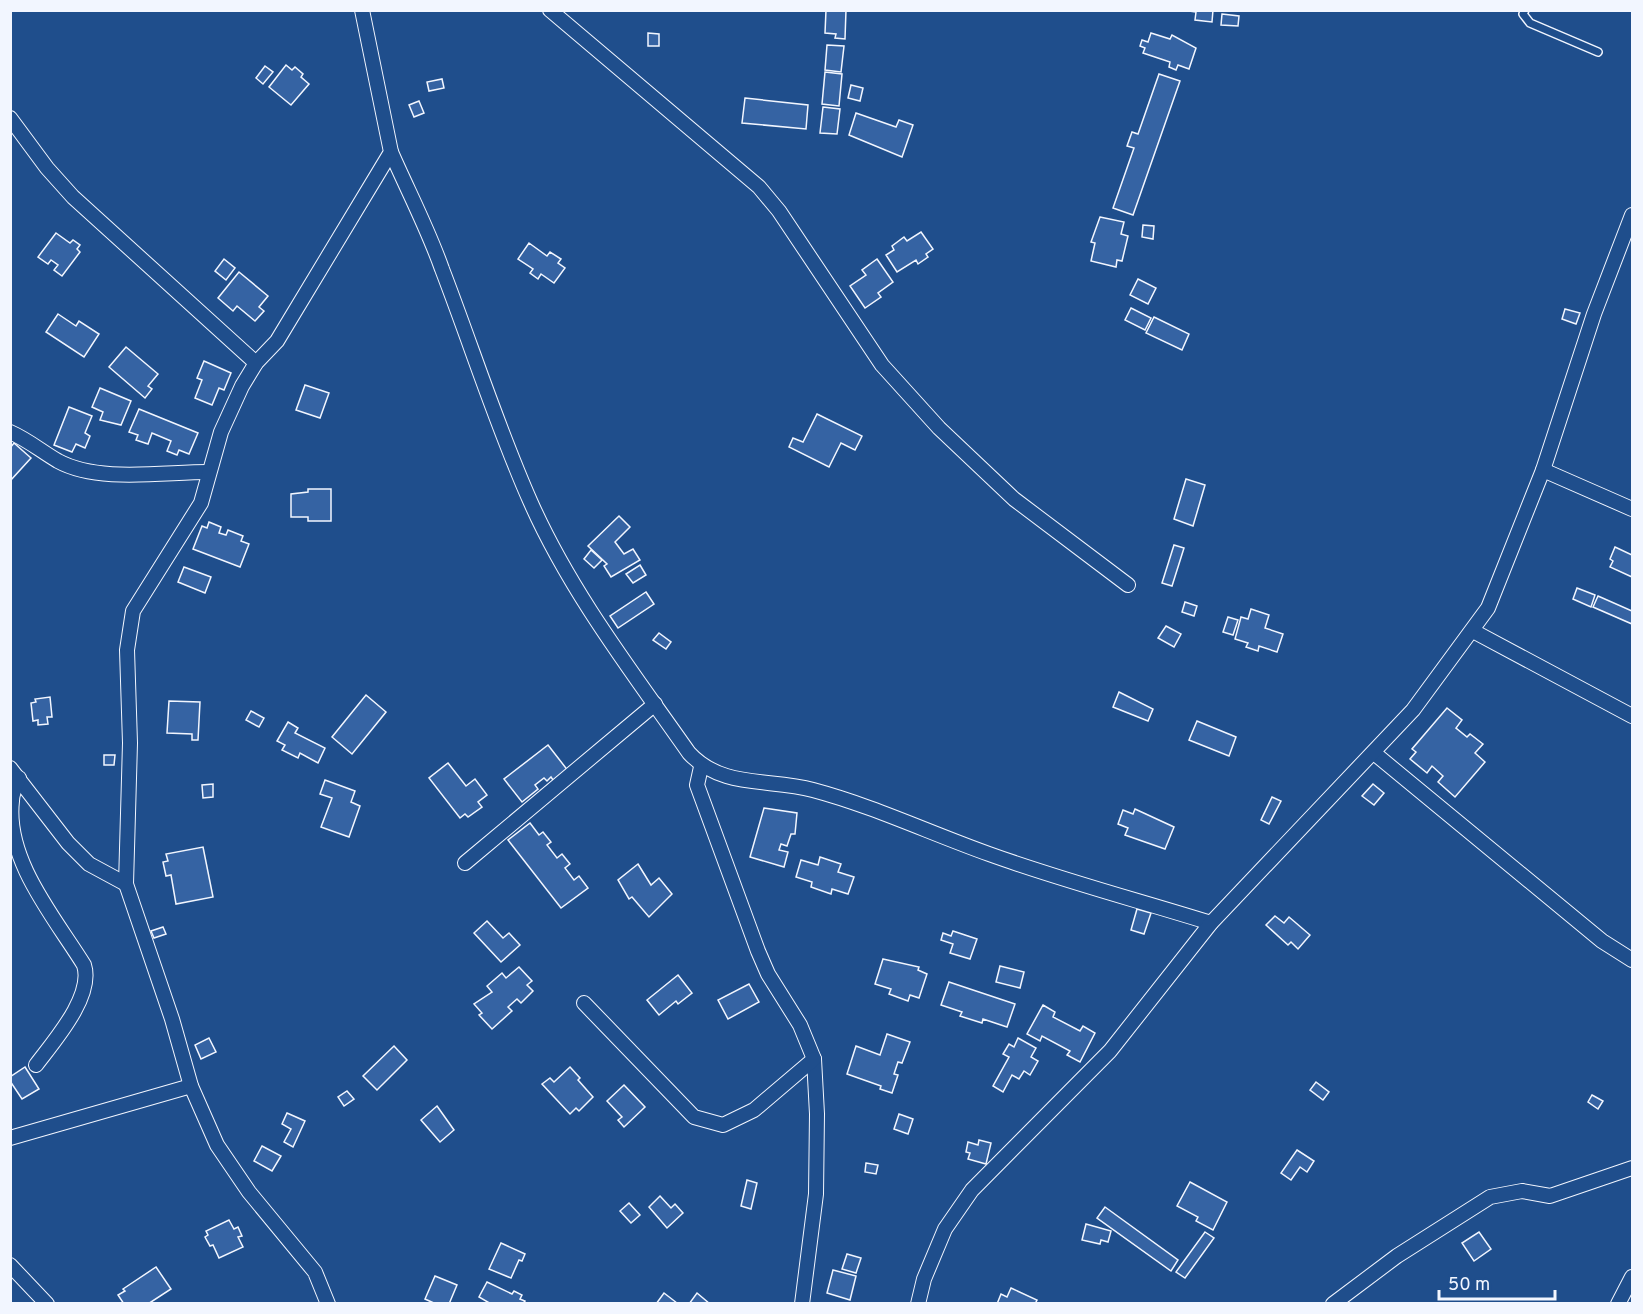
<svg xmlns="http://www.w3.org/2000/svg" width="1643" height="1314" font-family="Overpass,sans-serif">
<rect width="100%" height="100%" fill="#1f4e8c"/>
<!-- building -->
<g fill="#3563a3" stroke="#f2f6ff" stroke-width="1.5">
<path d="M826 10H846L845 39 835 38 836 34 825 33Z"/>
<path d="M1182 10H1213L1212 22 1195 20 1196 12Z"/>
<path d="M1222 14 1239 16 1238 26 1221 25Z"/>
<path d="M648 33 659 34V46H648Z"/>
<path d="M1151 33 1170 39 1172 35 1196 48 1189 69 1178 65 1176 70 1169 67 1170 62 1143 53 1145 48 1140 46 1142 40 1148 42Z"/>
<path d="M827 45 844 46 841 72 825 70Z"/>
<path d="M286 65 292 70 295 67 303 74 301 77 309 84 291 105 269 87Z"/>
<path d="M265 66 273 72 263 84 256 78Z"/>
<path d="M825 72 842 74 839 106 822 104Z"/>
<path d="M1159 74 1180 81 1133 215 1113 208 1134 148 1127 146 1132 132 1138 134Z"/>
<path d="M442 79 444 88 429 91 427 82Z"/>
<path d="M851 85 863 88 860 101 848 98Z"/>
<path d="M745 98 808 105 806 129 742 123Z"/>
<path d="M419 101 424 113 414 117 409 105Z"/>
<path d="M823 107 840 109 837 134 820 133Z"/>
<path d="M856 113 896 127 899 120 913 125 902 157 849 135Z"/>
<path d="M1100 217 1124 222 1121 234 1128 236 1122 261 1117 260 1116 267 1091 261 1095 243 1091 242Z"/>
<path d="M1143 225 1154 226 1153 239 1142 237Z"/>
<path d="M921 232 933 249 926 254 928 257 918 264 916 260 897 272 886 255 894 250 892 246 904 237 907 241Z"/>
<path d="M56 233 70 243 73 240 80 245 77 249 80 252 62 276 54 270 58 265 51 260 48 264 38 257Z"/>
<path d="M529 243 547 256 550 252 561 259 558 263 565 268 554 283 541 274 538 279 530 273 533 269 518 259Z"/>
<path d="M224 259 235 268 226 280 215 271Z"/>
<path d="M877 259 893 282 878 293 881 297 865 308 850 286 866 275 862 270Z"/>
<path d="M239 272 268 296 259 307 264 311 255 321 237 306 233 311 218 298Z"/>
<path d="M1138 279 1156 288 1148 304 1130 295Z"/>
<path d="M1131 308 1151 318 1145 330 1125 320Z"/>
<path d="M1565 309 1580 313 1576 324 1562 319Z"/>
<path d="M58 314 76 326 79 321 99 334 84 357 46 332Z"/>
<path d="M1154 317 1189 334 1182 350 1146 333Z"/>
<path d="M126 347 158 374 148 386 152 389 145 398 109 367Z"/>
<path d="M204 361 231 373 224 390 219 388 212 405 195 398 202 380 197 378Z"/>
<path d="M305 385 329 393 320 418 296 410Z"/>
<path d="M100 388 131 401 121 425 100 420 103 412 92 407Z"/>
<path d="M69 407 92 416 85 433 90 436 85 448 76 444 72 452 54 445Z"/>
<path d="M139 409 198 433 189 454 179 450 177 455 167 451 171 441 152 433 148 444 136 440 138 435 129 432Z"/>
<path d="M817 414 862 436 855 450 841 443 829 467 789 447 793 438 803 442Z"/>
<path d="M14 443 31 458 10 481V448Z"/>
<path d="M1186 479 1205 485 1193 526 1174 519Z"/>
<path d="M308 489H331V521H308V517H291V494L308 492Z"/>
<path d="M619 516 630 527 615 542 624 554 633 549 640 560 611 577 604 566 607 564 588 546Z"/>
<path d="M209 522 221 527 219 533 226 535 228 530 243 536 241 541 249 544 240 567 193 549 202 526 207 528Z"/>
<path d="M1174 545 1184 548 1172 586 1162 583Z"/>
<path d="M1615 547 1632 555V577L1610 567 1613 561 1610 559Z"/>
<path d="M591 550 602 560 594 568 584 559Z"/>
<path d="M640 565 646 575 633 583 626 574Z"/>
<path d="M184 567 211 577 205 593 178 582Z"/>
<path d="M1577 588 1595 595 1591 607 1573 599Z"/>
<path d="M646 592 654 604 618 628 610 616Z"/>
<path d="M1598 596 1632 611V624L1593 607Z"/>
<path d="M1185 602 1197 606 1194 616 1182 612Z"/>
<path d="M1251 609 1269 615 1265 628 1283 634 1277 652 1259 646 1258 651 1246 647 1248 643 1235 639 1241 617 1248 619Z"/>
<path d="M1228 617 1238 620 1233 635 1223 632Z"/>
<path d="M1166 626 1181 634 1174 647 1158 638Z"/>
<path d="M659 633 671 642 666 649 653 640Z"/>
<path d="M1119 692 1153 709 1148 721 1113 707Z"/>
<path d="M366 695 386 712 352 754 332 737Z"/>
<path d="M50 697 52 717H47L48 724 38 725V720L33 721 31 703 36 702 35 699Z"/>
<path d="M169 701 200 702 198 740H192V734L167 733Z"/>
<path d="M1447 708 1462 720 1456 728 1467 737 1470 734 1483 744 1475 753 1485 762 1455 797 1438 782 1443 776 1432 766 1427 773 1410 759 1416 752 1412 749Z"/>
<path d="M251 711 264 718 259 727 246 720Z"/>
<path d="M1197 721 1236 737 1229 756 1189 740Z"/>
<path d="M288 722 298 728 295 733 325 748 318 763 300 753 298 758 282 750 285 745 277 741Z"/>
<path d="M548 745 569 772 555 783 551 777 547 781 544 778 535 785 538 789 522 802 504 779Z"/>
<path d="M104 755H115L114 765H104Z"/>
<path d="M448 763 466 786 475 779 487 795 478 802 482 807 468 817 465 814 460 818 429 778Z"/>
<path d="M325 780 355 791 351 802 360 806 349 837 321 827 332 798 320 794Z"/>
<path d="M213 784V797L203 798 202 785Z"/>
<path d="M1373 784 1384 793 1374 805 1362 796Z"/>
<path d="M1272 797 1281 801 1269 824 1261 820Z"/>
<path d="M764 808 797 813 795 834H791L787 846 781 844 779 850 788 852 784 867 750 857Z"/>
<path d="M1135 809 1174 827 1165 849 1125 835 1128 828 1118 824 1123 810 1133 814Z"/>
<path d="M530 823 539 835 543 832 551 842 547 845 557 858 562 854 570 864 565 868 574 880 579 876 588 888 561 908 508 840Z"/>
<path d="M203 847 213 897 176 904 171 875 166 876 163 862 168 861 166 854Z"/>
<path d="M820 857 841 864 838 872 854 877 848 894 832 889 831 894 811 887 812 882 796 877 801 860 818 865Z"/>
<path d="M638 864 651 885 659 878 672 894 649 917 632 897 629 899 618 880Z"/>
<path d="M1137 909 1151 913 1144 934 1131 930Z"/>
<path d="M1275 916 1284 923 1289 917 1310 935 1298 949 1291 942 1288 945 1266 925Z"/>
<path d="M487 921 503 938 509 933 520 945 501 962 474 933Z"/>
<path d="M163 927 166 934 154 938 151 931Z"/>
<path d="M953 931 977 939 970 959 950 953 953 944 941 940 943 933 951 936Z"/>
<path d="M883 959 919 967 918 970 927 974 919 998 910 995 908 1001 889 994 891 989 875 984Z"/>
<path d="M1000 966 1024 972 1020 988 996 982Z"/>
<path d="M519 967 532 981 527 985 533 991 521 1003 517 999 508 1007 512 1011 492 1029 479 1015 482 1013 474 1004 492 992 487 986 502 973 506 978Z"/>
<path d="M678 975 692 993 678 1004 676 1001 659 1015 647 1000Z"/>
<path d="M949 982 1015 1004 1007 1027 983 1019 982 1023 960 1016 962 1012 941 1005Z"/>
<path d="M749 984 759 1002 728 1019 718 1000Z"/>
<path d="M1043 1005 1055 1012 1053 1017 1080 1031 1083 1026 1095 1033 1080 1062 1067 1055 1070 1051 1042 1036 1040 1041 1027 1034Z"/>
<path d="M887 1034 910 1042 902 1063 898 1062 894 1074 898 1075 892 1093 880 1089 881 1086 847 1074 856 1046 880 1055Z"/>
<path d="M209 1038 216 1052 201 1059 195 1045Z"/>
<path d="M1018 1038 1036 1048 1031 1057 1038 1061 1030 1075 1024 1071 1019 1079 1012 1075 1003 1092 993 1086 1009 1057 1003 1054 1009 1044 1014 1047Z"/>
<path d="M394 1046 407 1060 377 1090 363 1076Z"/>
<path d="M25 1067 39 1089 22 1099 10 1081V1077Z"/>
<path d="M570 1067 580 1078 578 1080 593 1097 579 1111 576 1108 570 1114 542 1084 550 1078 554 1082Z"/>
<path d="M1316 1082 1329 1092 1323 1100 1310 1090Z"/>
<path d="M624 1085 645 1107 624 1127 618 1120 622 1117 607 1101Z"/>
<path d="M347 1091 354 1099 344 1106 338 1097Z"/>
<path d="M1592 1095 1603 1101 1598 1109 1588 1102Z"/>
<path d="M437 1106 454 1130 440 1142 421 1120Z"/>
<path d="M287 1113 305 1121 293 1147 284 1142 291 1129 282 1124Z"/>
<path d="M899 1114 913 1119 908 1134 894 1129Z"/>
<path d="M979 1140 991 1143 986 1164 968 1159 970 1153 966 1152 968 1142 978 1145Z"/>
<path d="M262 1146 281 1156 272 1171 254 1161Z"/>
<path d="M1297 1150 1314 1161 1307 1172 1300 1167 1291 1180 1281 1173Z"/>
<path d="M866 1163 878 1165 876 1174 865 1172Z"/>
<path d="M747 1180 757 1183 751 1209 741 1206Z"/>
<path d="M1190 1182 1227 1202 1213 1230 1196 1221 1198 1217 1177 1206Z"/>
<path d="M660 1196 671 1208 675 1204 683 1213 667 1228 649 1207Z"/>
<path d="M629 1203 640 1215 631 1223 620 1211Z"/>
<path d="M1105 1207 1178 1260 1171 1271 1097 1218Z"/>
<path d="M229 1220 234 1229 238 1227 242 1236 238 1237 243 1247 219 1258 213 1245 210 1246 205 1237 208 1235 206 1231Z"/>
<path d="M1086 1224 1111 1231 1108 1242 1101 1240 1100 1244 1082 1240Z"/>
<path d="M1205 1232 1214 1238 1185 1278 1176 1272Z"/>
<path d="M1479 1232 1491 1249 1474 1261 1462 1243Z"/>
<path d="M501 1243 525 1254 522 1261 519 1260 511 1278 489 1269Z"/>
<path d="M847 1254 861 1258 856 1273 842 1269Z"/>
<path d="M156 1267 171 1289 148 1304H124L118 1295 125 1291 123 1289Z"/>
<path d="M833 1270 856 1276 850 1300 827 1293Z"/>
<path d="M435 1276 457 1285 449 1304H436L425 1299Z"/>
<path d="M487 1282 512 1294 514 1291 522 1295 520 1299 525 1301 523 1304H491L479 1297Z"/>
<path d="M1011 1288 1037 1300 1035 1304H997L1001 1294 1007 1297Z"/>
<path d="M664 1293 677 1303V1304H656Z"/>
<path d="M697 1293 710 1304H689Z"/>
</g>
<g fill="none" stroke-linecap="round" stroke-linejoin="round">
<!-- service casing -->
<g stroke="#f2f6ff" stroke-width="10">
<path id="service" d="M1525 10 1523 14 1530 23 1598 52"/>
</g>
<!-- minor casing -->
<g stroke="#f2f6ff" stroke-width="16">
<g id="minor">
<path d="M550 10 759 187 779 211 882 365 939 428 1014 499 1128 585"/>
<path d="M10 118 47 168 73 197 256 363"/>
<path d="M391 152C408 191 428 229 442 269 472 347 497 427 531 503 571 593 633 673 689 753 722 789 770 778 813 790 873 806 930 833 989 854 1061 880 1137 900 1211 923"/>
<path d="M10 432C28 440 41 451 58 461 98 483 163 472 208 472"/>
<path d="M1543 470 1632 509"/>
<path d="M1473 631 1632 716"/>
<path d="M1374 753 1602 941 1632 960"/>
<path d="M701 767 697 785 758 951 768 974 800 1025 814 1059 817 1114 816 1194 802 1304"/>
<path d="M10 768 68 843 89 864 126 884"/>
<path d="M19 778C16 785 12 793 12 801 5 860 55 918 84 965 94 996 54 1041 36 1065"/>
<path d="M465 863 655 704"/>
<path d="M584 1003 694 1117 723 1125 754 1110 814 1059"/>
<path d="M10 1138 191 1086"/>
<path d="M10 1265 47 1304"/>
<path d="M328 1304 315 1272 249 1192 217 1145 191 1086 172 1019 126 884 130 743 127 650 133 611 201 503 221 432 242 386 256 363 277 341 391 152 362 10"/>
<path d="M918 1304 924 1279 945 1229 972 1190 1110 1051 1211 923 1413 710 1488 608 1543 470 1594 314 1632 215"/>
<path d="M1333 1304 1397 1256 1490 1197 1522 1191 1550 1196 1632 1168"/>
<path d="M1618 1304 1632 1277"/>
</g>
</g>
<!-- service -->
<use href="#service" stroke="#1f4e8c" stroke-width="7"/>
<!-- minor -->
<use href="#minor" stroke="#1f4e8c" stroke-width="14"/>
</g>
<!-- border -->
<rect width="1643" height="1314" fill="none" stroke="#f2f6ff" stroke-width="24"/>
<!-- scale -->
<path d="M1439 1290v9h116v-9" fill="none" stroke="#f2f6ff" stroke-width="3"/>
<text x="1448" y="1290" font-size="18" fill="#f2f6ff" stroke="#1f4e8c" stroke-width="4.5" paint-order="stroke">50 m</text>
</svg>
